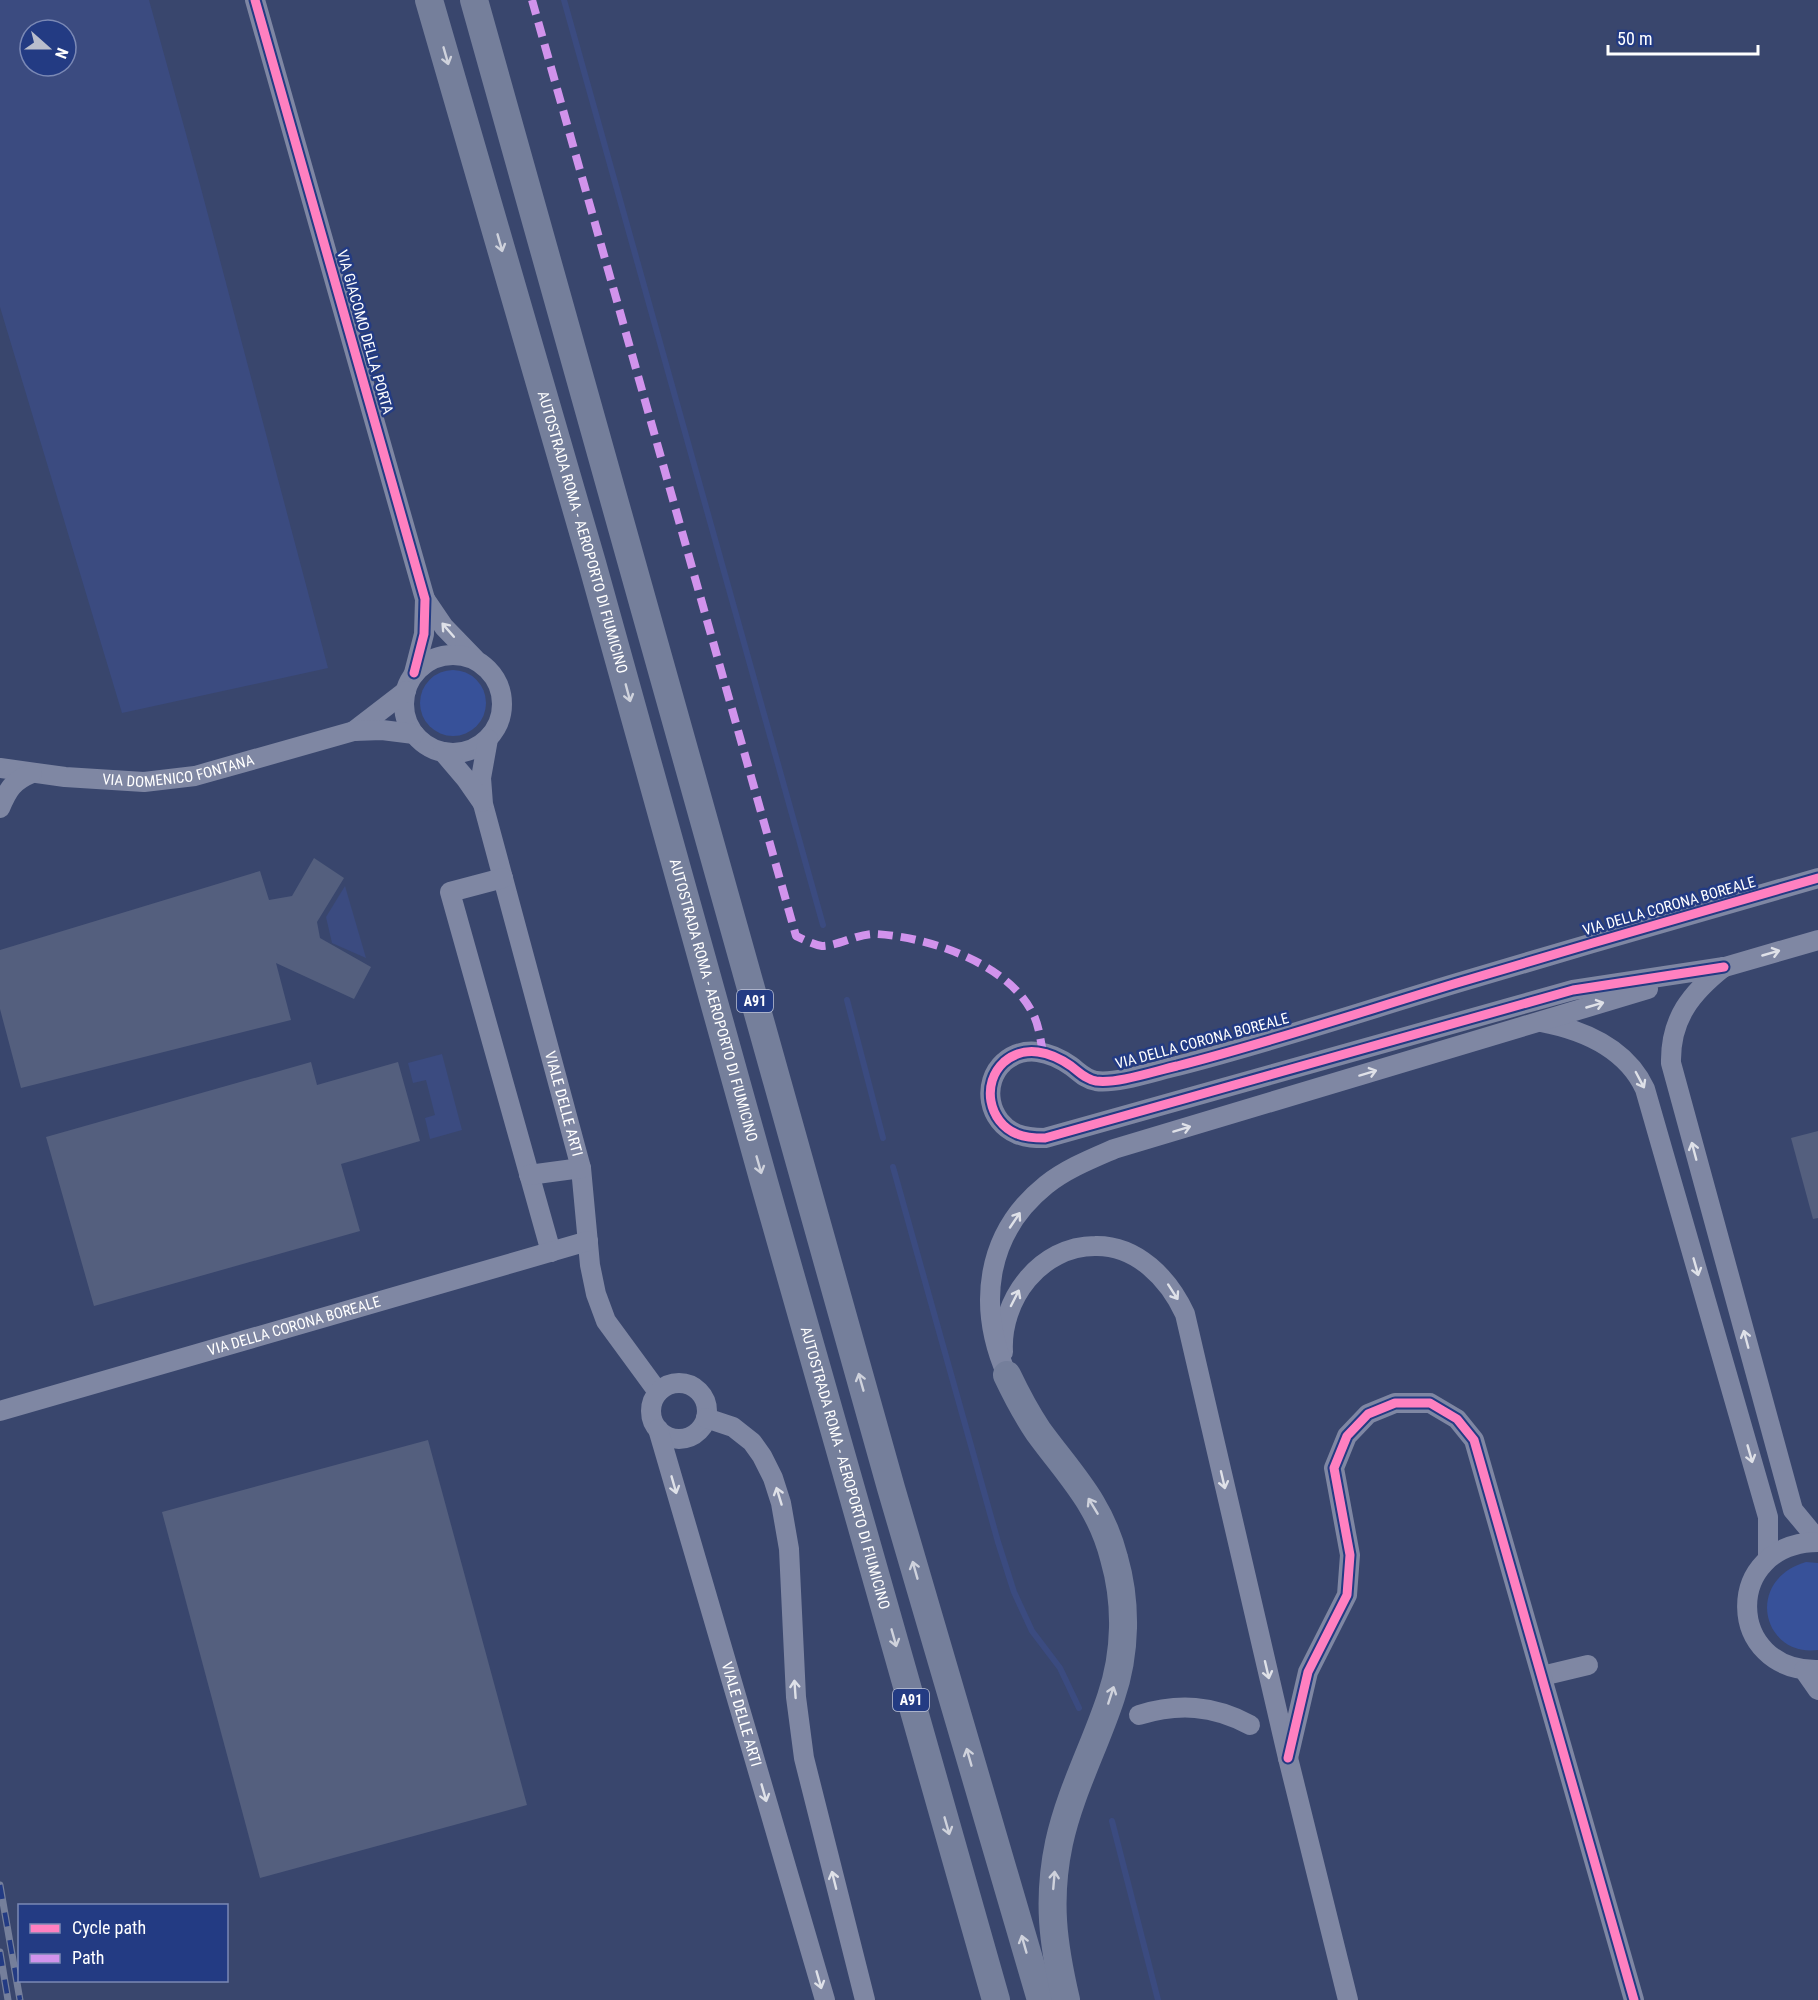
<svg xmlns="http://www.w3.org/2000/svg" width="1818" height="2000" font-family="'Roboto Condensed',sans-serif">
<rect width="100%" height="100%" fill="#39466d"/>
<!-- green -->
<g fill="#375199">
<circle cx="453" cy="703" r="33"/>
<path d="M1806 1562 1818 1563V1650C1762 1657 1744 1580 1806 1562Z"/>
</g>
<!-- water -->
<g fill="#3b4b80" fill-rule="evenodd">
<path d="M0 0H149L199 181 328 668 122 713 0 307ZM30 30H66V66H30Z"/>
<path d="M345 886 366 958 332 943 326 917Z"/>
<path d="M442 1054 462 1130 430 1139 425 1118 435 1115 426 1080 413 1083 408 1063Z"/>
</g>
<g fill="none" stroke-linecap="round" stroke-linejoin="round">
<!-- stream -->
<g stroke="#3b4b80" stroke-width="6">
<path d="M564 0 823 925"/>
<path d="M847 1000 883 1138"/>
<path d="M893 1167 998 1542 1014 1592 1032 1631 1060 1668 1079 1708"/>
<path d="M1112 1821 1158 2000"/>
</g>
</g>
<!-- building -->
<g fill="#545f7e">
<path d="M314 858 344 878 317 922 320 938 371 967 354 999 276 963 291 1020 21 1088 0 1009V950L260 871 269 900 292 896Z"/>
<path d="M311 1062 317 1085 398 1062 420 1141 341 1164 360 1231 94 1306 46 1137Z"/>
<path d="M1818 1131V1218L1813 1219 1791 1138Z"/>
<path d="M428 1440 527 1805 260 1878 162 1512Z"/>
</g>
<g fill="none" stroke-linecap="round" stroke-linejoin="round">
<!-- minor -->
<g stroke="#7f87a3" stroke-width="20">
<path d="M255 0 425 599 424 634 414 673"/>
<path d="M425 599 444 627 475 659"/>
<circle cx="453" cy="704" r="49"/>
<path d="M354 731 406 691"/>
<path id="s1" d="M488 739 481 778 483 804 581 1168 590 1265 596 1294 606 1321 658 1392"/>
<path d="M443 752 466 779 482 802"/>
<path id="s2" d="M0 768 65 777 144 782 195 776 354 731 382 730 414 734"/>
<path d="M0 808C8 789 13 781 32 773"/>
<path d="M503 878 450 892 551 1252"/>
<path d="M1724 967 1573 990 1045 1138C1036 1138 1026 1138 1017 1134 988 1122 981 1083 1004 1062 1025 1044 1051 1052 1071 1066 1079 1072 1085 1079 1096 1081 1117 1084 1155 1071 1177 1066 1271 1042 1364 1011 1457 983 1577 947 1698 913 1818 878"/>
<path d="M1724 967C1691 993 1670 1019 1671 1063L1793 1510 1818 1540"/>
<path d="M1711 971 1818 940"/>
<path d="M1541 1022C1583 1030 1626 1048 1645 1089L1768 1517V1558"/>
<path d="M529 1175 581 1168"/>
<path d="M1003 1352C1000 1300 1040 1246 1095 1246 1137 1245 1169 1279 1185 1314L1288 1758 1348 2000"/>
<path d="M1007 1375C977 1307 985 1234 1046 1185 1066 1169 1091 1159 1114 1149L1648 989"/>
<circle cx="679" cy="1411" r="28"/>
<path id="s3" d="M0 1411 588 1241"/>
<path d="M706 1418 733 1427 752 1442 762 1456 773 1478 781 1503 789 1549 796 1697 804 1758 865 2000"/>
<path id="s4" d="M658 1429 825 2000"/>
<path d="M1818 1542C1722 1543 1725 1672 1818 1670"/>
<path d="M1804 1670 1818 1690"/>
<path d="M1542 1676 1588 1665"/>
<path d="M1139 1715C1178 1703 1213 1705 1250 1725"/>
<path d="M1288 1758 1308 1672 1347 1595 1350 1555 1334 1468 1347 1436 1368 1414 1395 1403H1430L1457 1419 1474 1440 1634 2000"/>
</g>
<!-- highway -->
<g stroke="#757f9b" stroke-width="28">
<path id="s5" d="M429 0 592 563 764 1182 996 2000"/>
<path d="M474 0 891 1488 1041 2000"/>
<path d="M1007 1375C1016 1394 1026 1413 1038 1431 1070 1475 1100 1503 1114 1558 1127 1603 1126 1653 1111 1697 1095 1746 1070 1792 1059 1843 1047 1900 1053 1944 1066 2000"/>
</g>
<!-- rail casing -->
<g stroke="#757f9b" stroke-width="7">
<g id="rail">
<path d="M0 1885 20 2000"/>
<path d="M0 1952 8 2000"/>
</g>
</g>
<!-- rail -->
<use href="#rail" stroke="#233b83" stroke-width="4.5" stroke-dasharray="14" stroke-linecap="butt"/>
<!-- quiet -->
<path stroke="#d193ec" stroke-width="8" stroke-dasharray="15 8" stroke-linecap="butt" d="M532 0 796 936C803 939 814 945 822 946 838 946 859 933 876 934 928 937 1007 963 1032 1012 1039 1024 1040 1039 1043 1052"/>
<!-- cycleway casing -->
<g stroke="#233b83" stroke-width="13">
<g id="cycleway">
<path d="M255 0 425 599 424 634 414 673"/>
<path d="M1724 967 1573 990 1045 1138C1036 1138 1026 1138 1017 1134 988 1122 981 1083 1004 1062 1025 1044 1051 1052 1071 1066 1079 1072 1085 1079 1096 1081 1117 1084 1155 1071 1177 1066 1271 1042 1364 1011 1457 983 1577 947 1698 913 1818 878"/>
<path d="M1288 1758 1308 1672 1347 1595 1350 1555 1334 1468 1347 1436 1368 1414 1395 1403H1430L1457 1419 1474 1440 1634 2000"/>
</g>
</g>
<!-- cycleway -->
<use href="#cycleway" stroke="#ff80c0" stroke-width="9"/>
</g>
<!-- one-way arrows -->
<defs><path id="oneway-shaft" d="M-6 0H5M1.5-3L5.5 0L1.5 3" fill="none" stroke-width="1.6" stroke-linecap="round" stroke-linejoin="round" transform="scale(1.5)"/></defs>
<g stroke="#cfd2dc">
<use href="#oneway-shaft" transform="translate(446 56) rotate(74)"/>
<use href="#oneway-shaft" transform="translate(500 243) rotate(74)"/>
<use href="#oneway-shaft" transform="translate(628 693) rotate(75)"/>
<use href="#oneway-shaft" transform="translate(759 1165) rotate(74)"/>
<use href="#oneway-shaft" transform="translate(861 1382) rotate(-106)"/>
<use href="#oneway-shaft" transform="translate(1093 1506) rotate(-121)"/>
<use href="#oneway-shaft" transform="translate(915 1570) rotate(-106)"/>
<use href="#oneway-shaft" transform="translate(894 1638) rotate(74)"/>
<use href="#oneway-shaft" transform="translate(1111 1695) rotate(-72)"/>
<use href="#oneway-shaft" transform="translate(969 1757) rotate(-106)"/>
<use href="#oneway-shaft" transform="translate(947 1826) rotate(74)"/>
<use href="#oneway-shaft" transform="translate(1054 1880) rotate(-85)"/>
<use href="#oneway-shaft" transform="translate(1024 1944) rotate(-106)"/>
</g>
<g stroke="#dfe1e8">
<use href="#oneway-shaft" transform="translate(448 630) rotate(-131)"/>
<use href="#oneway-shaft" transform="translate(1771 953) rotate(-16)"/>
<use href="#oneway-shaft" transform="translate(1595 1005) rotate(-16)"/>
<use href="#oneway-shaft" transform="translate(1368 1073) rotate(-17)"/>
<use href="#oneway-shaft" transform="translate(1640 1080) rotate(62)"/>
<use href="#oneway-shaft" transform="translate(1182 1129) rotate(-17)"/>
<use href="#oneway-shaft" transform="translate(1694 1151) rotate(-105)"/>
<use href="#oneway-shaft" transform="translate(1015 1220) rotate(-56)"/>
<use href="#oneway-shaft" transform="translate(1696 1267) rotate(74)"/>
<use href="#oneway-shaft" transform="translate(1173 1292) rotate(57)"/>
<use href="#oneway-shaft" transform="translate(1015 1298) rotate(-63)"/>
<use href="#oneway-shaft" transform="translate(1746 1339) rotate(-105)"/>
<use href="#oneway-shaft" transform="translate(1750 1454) rotate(74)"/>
<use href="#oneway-shaft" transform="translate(1223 1480) rotate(77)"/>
<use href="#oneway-shaft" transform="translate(674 1485) rotate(74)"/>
<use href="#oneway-shaft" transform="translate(779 1496) rotate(-107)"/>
<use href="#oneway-shaft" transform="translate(1267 1670) rotate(77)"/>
<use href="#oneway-shaft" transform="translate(795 1689) rotate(-94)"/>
<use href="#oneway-shaft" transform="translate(764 1793) rotate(74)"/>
<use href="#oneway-shaft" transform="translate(834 1880) rotate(-104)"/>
<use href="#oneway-shaft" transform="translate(819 1980) rotate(74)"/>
</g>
<g text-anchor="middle" stroke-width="5" stroke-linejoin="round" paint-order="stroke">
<!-- shield labels -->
<g fill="#233b83" stroke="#bdc4da" stroke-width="1.5">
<rect x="737" y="990" width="36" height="22" rx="4.5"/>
<rect x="893" y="1689" width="36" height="22" rx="4.5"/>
</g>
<g font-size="14" font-weight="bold" fill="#fff">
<text x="755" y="1006">A91</text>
<text x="911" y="1705">A91</text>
</g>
<!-- street labels -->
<g font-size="15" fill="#fff" stroke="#233b83">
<text transform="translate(365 332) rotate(74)" y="5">VIA GIACOMO DELLA PORTA</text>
<text dy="5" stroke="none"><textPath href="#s5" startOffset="554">AUTOSTRADA ROMA - AEROPORTO DI FIUMICINO</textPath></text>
<text dy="5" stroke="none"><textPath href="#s2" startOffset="180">VIA DOMENICO FONTANA</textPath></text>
<text transform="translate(1669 906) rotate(-16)" y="5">VIA DELLA CORONA BOREALE</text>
<text dy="5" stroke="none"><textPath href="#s5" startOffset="1040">AUTOSTRADA ROMA - AEROPORTO DI FIUMICINO</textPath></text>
<text transform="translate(1202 1041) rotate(-15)" y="5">VIA DELLA CORONA BOREALE</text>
<text dy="5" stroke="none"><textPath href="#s1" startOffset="376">VIALE DELLE ARTI</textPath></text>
<text dy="5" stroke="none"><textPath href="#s3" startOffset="306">VIA DELLA CORONA BOREALE</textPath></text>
<text dy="5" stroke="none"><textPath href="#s5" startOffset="1526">AUTOSTRADA ROMA - AEROPORTO DI FIUMICINO</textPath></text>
<text dy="5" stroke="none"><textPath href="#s4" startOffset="297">VIALE DELLE ARTI</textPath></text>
</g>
</g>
<!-- legend -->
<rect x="18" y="1904" width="210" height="78" fill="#233b83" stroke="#7b89b5" stroke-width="1.5"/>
<rect x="30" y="1924" width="30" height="9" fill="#ff80c0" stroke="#7b89b5" stroke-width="1.5"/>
<text x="72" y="1934" font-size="18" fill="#ffffff">Cycle path</text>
<rect x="30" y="1954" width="30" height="9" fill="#d193ec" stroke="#7b89b5" stroke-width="1.5"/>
<text x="72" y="1964" font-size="18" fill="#ffffff">Path</text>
<!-- north arrow -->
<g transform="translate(48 48) rotate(111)"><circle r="28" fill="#233b83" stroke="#7b89b5" stroke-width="1.5"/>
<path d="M0-4.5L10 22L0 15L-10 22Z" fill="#babecc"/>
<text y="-9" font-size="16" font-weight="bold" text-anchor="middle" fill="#ffffff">N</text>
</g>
<!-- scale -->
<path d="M1608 45v9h150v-9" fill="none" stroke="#ffffff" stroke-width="3"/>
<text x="1617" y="45" font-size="18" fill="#ffffff" stroke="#233b83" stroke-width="4.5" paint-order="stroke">50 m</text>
</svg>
